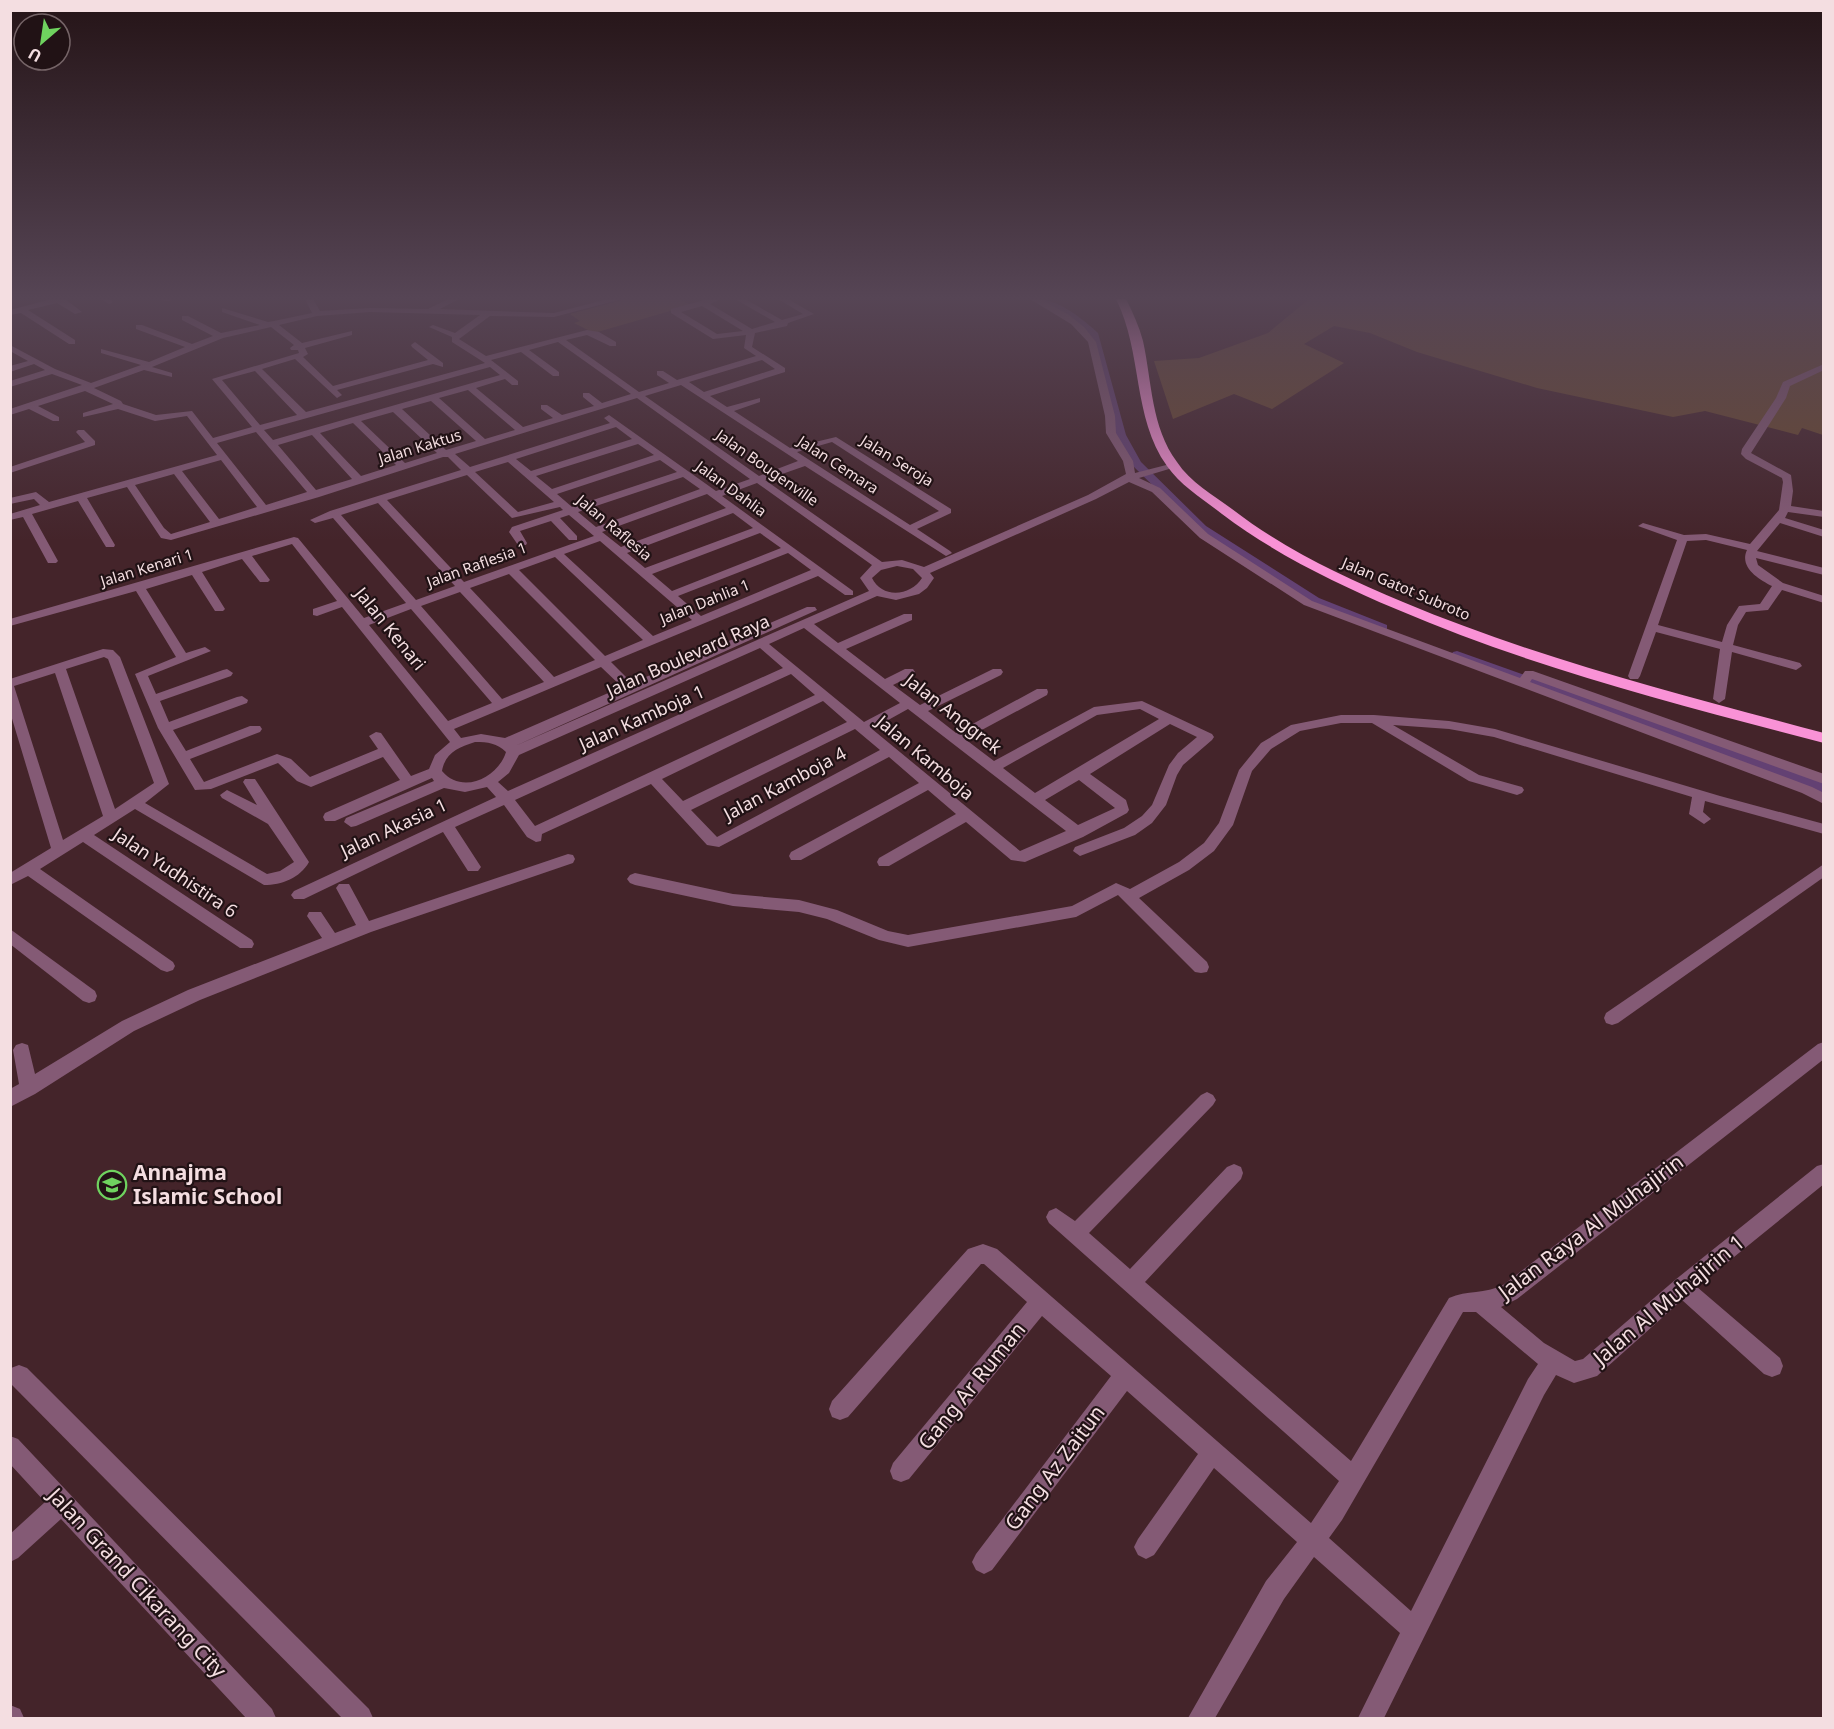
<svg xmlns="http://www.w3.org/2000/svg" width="1834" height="1729" font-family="'Noto Sans',sans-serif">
<rect width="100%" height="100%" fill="#44242a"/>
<!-- green -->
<g fill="#69492e">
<path d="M626 299H678L691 305 594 333 574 323 580 321 570 314Z"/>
<path d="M1309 299H1823V435L1802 428 1798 435 1705 411 1673 417 1537 388 1417 352 1370 333 1334 326 1304 344 1344 363 1272 409 1234 394 1173 419 1154 361 1199 358 1268 333Z"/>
</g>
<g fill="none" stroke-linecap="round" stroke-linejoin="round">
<!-- canal -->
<g fill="#634173" fill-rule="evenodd">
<path d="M1037 299C1058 299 1083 319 1098 333L1126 435 1141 462 1206 526 1319 598 1387 625V631H1379L1311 602 1198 530 1133 466 1116 435 1091 336 1080 326Z"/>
<path d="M1457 651 1791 770 1824 783V794L1453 658 1451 655 1453 652Z"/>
</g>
<!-- minor -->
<g fill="#845a75" fill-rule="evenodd">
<path d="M52 299H65L82 312 75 314 57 303 28 310 75 340V344H69L21 313 10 315V310Z"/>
<path d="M101 299H110L113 302 109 304Z"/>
<path d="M151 299H173L169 301Z"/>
<path d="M305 299H313L320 311 370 308 428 309 448 299H459L440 309 554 313 608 299H622L554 317 490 316 459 339 486 356 587 330 599 332 616 342V346H610L587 335 566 340 639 392 669 383 657 375V371H663L677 380 756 356 744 348 746 335 713 339 671 313V309L708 299H721L710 304 752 329 775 322 735 299H745L782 320 803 314 778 299H788L814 314 788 323 787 326 755 333 752 347 785 368V372L710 396 727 407 760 398V402L734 411 790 448 836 437 951 509V513L917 529 950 551 952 553 946 556 805 466 765 480 882 562 902 560 924 567 1088 495 1126 474 1123 461 1106 433 1105 416 1088 342 1071 324 1030 299H1040L1069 315 1084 327 1096 342 1115 416 1116 433 1133 461 1135 473 1174 463 1179 466 1139 478 1160 488 1208 534 1312 601 1520 678 1525 671H1533L1824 774V784L1532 679 1530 682 1812 787 1824 793V804L1802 793 1304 605 1200 538 1152 492 1129 482 1096 499 930 573 934 578 927 588 919 594 896 600 877 596 814 624 838 643 904 614H912V620L846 649 885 679 905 669H913L915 672 913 675 893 685 920 705 993 669H1001L1003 672 1001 675 928 711 956 733 1037 689H1047L1048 692 1047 695 965 739 994 761 1094 707 1142 701 1212 734 1214 737 1212 740 1183 765 1177 775 1166 805 1152 823 1135 835 1080 856 1073 851 1075 847 1124 828 1142 816 1152 805 1169 765 1178 753 1197 737 1170 724 1090 774 1126 800 1129 810 1127 813 1083 837 1025 862 1011 860 966 822 889 866H879L877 862 879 858 956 814 928 790 801 860H791L789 856 791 852 919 783 889 757 719 847 707 845 651 784 542 834 541 841 536 842 527 837 504 805 455 827 481 867 478 871H468L443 832 304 899H294L291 895 294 891 496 797 487 787 465 792 444 788 356 826 351 827 344 822 346 818 434 781 432 778 335 821H325L323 817 325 813 400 780 383 757 311 787 297 781 278 763 211 789 195 790 158 728 135 674 176 657 136 591 10 626V619L294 537 298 538 364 618 406 603 333 518 315 523 310 520 330 511 461 470 448 457H443L319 497 171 540 161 538 127 487 87 498 115 545 114 547H106L78 501 32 514 58 561 56 563H48L23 517 10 520V514L40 505 34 499 10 504V498L36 492 49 502 217 455 187 416 155 421 118 409 83 417V413L113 404 85 391 38 406 59 417V421H53L29 409 10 415V409L82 385 52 374 10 387V381L45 370 34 364 10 372V366L28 361 10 351V345L55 369 91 383 141 365 101 353V349L149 362 185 347 136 329V325H142L192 344 213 336 182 320V316H188L221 333 260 325 222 312V308L268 322 274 321 312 313ZM702 306 743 331 717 334 681 312ZM370 312 480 315 455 333 433 325 429 327 452 337V342L485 363 306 412 262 369 295 359 337 398 342 395 337 390 433 364 443 367V363L415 342 411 345 412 347 428 360 333 386 303 357 308 354 305 348 352 335V331L302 343 279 325 317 316ZM271 327 294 345 290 348 291 350H298L299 353 212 379 252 427 213 438 192 411 156 415 123 404 121 401 94 388 144 370 172 377V373L152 367 223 338ZM558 342 631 394 602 403 589 393H583V397L594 406 562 415 547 405H541V409L553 418 523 427 476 388 505 379 512 385H518V381L491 360 521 352 553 376H559V372L529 350ZM762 360 775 369 704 392 689 382ZM490 367 500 375 273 440 264 430ZM255 371 297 415 260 425 222 380ZM681 385 798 461 759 476 645 396ZM468 390 515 430 485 439 439 398ZM637 398 750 479 716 491 609 415 604 418 610 423 470 467 455 454ZM431 401 476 441 446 450 402 409ZM393 412 437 453 405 463 361 421ZM353 423 396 465 361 476 320 433ZM616 427 632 439 531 471 516 459ZM256 432 307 492 266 505 217 443ZM312 435 352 479 316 490 278 445ZM832 442 939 511 910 525 797 452ZM638 444 654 455 552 489 536 476ZM221 460 257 507 219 519 182 471ZM660 460 677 472 572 507 557 494ZM508 462 554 502 518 512 475 472ZM174 474 210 522 171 534 164 528 135 485ZM467 475 512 518 560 507 563 510 512 527 509 532 518 545H526L527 543 520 531 551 521 569 540H577V536L560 518 569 515 594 536 464 582 387 500ZM683 477 700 489 596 527 578 512ZM757 483 872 565 860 578 869 591 515 746 817 610 815 607H807L632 683 611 662 818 576 845 595H853V591L722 496ZM707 494 726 508 621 547 602 532ZM378 503 455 586 416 600 341 515ZM733 513 753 528 645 568 627 553ZM760 533 781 548 672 591 652 574ZM600 541 692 620 653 636 564 554ZM292 544 337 601 313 609V615L317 616 342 607 450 742 435 755 429 769 411 776 381 733 376 732 369 736 378 749 310 777 291 759 277 754 204 782 190 759 260 732 262 729 260 726H250L186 751 173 730 247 703 248 700 242 696 237 697 169 722 160 701 231 676 233 673 227 669 223 670 156 694 148 676 211 651 205 647 186 653 146 589 192 575 215 611H223L225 609 202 572 242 559 260 582H268L270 580 252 556ZM788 553 811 570 701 616 678 596ZM555 557 643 640 605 656 519 570ZM897 566 913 569 922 578C911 596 882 599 872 578L881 570ZM509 574 595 660 554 677 470 588ZM460 592 544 682 502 699 421 606ZM411 609 492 703 448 721 369 625ZM804 628 900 703 864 722 769 644ZM760 648 783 668 508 791 498 782 509 773 519 755ZM601 667 622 687 505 738 481 734 461 738 454 729ZM791 674 815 695 535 826 515 800ZM823 701 847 722 683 801 662 779ZM908 709 1066 831 1020 851 872 729ZM1140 709 1159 719 1035 793 1003 768 1097 715ZM855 729 880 750 717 837 691 810ZM475 742C488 742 497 743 506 752 498 778 462 795 442 771 445 753 459 747 475 742ZM1079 780 1115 808 1078 825 1045 800Z"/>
<path d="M1824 364V370L1790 386 1786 398 1751 453 1791 475 1793 491 1791 506 1824 511V517L1788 512 1785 518 1824 530V537L1780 523 1757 551 1824 568V575L1756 558 1758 565 1783 583 1824 596V603L1782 590 1768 610 1746 612 1738 625 1733 645 1800 663 1802 666 1796 670 1732 652 1725 699 1719 703 1713 699 1720 649 1656 632 1640 676 1638 679H1630L1628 676 1677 540 1638 526 1643 523 1684 535 1706 534 1750 544 1779 510 1783 482 1782 478 1746 459 1741 454 1742 449 1776 398 1783 382ZM1706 540 1747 550C1739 567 1758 579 1772 586L1760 604 1739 606 1727 625 1722 642 1658 625 1687 541Z"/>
<path d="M78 430H84L95 441V445L10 473V467L85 442 76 432Z"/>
<path d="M103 649 113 650 120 657 169 784 145 803 267 874 280 871 294 862 268 824 222 798 220 795 227 790 257 805 243 782 245 779H255L309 862C300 878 282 885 264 885L135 809 94 835 252 940 254 944 252 948H240L83 842 40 869 173 962 175 966 173 970 167 972 161 970 28 876 10 885V873L51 848 10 712V679ZM104 657 108 659 154 783 115 809 66 669ZM55 673 103 816 63 840 14 686Z"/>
<path d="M1341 715H1374L1449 721 1495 729 1720 796 1824 824V834L1705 801 1703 812 1711 819 1704 824 1689 814 1692 797 1494 737 1449 729 1393 725 1479 775 1522 787 1524 790 1522 793 1517 795 1469 781 1372 723H1341L1300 731 1271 749 1252 771 1233 825 1214 851 1189 870 1139 898 1207 962 1209 967 1207 972 1201 973 1195 972 1118 895 1076 917 908 947 879 940 827 919 799 912 733 906 635 885 630 883 627 879 630 875 635 873 733 894 799 900 837 910 888 931 908 935 1072 906 1116 883 1130 889 1179 862 1204 843 1219 823 1239 770 1261 743 1291 725Z"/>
<path d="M568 854 573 855 575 859 573 863 371 932 200 1000 134 1031 35 1094 10 1107V1089L19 1084 13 1050 16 1045 22 1043 28 1045 35 1074 122 1021 188 990 322 938 307 916 309 912H321L335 933 356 925 336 888 339 884H349L369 921Z"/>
<path d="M1824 864V877L1618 1023 1612 1025 1606 1023 1604 1018 1606 1013Z"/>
<path d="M10 929 95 991 97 996 95 1001 89 1003 83 1001 10 944Z"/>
<path d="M1824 1042V1059L1517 1299 1501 1307 1544 1343 1575 1361 1583 1359 1675 1280 1817 1166 1824 1164V1184L1697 1287 1780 1358 1783 1366 1780 1374 1772 1377 1764 1374 1682 1300 1597 1376 1574 1383 1556 1375 1544 1395 1384 1718H1358L1400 1633 1314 1557 1284 1599 1215 1718H1188L1266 1581 1297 1542 1214 1468 1154 1555 1146 1559 1138 1555 1134 1547 1138 1539 1198 1454 1127 1391 992 1570 984 1574 976 1570 972 1562 976 1554 1111 1376 1042 1316 909 1479 901 1482 893 1479 890 1471 893 1463 1027 1302 984 1264H981L848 1417 840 1420 832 1417 829 1409 832 1401 968 1249 983 1244 997 1249 1311 1523 1339 1481 1049 1223 1046 1217 1049 1211 1056 1208 1075 1221 1201 1095 1207 1092 1213 1095 1216 1100 1213 1105 1089 1233 1130 1269 1227 1167 1234 1164 1241 1167 1243 1173 1241 1179 1145 1282 1351 1461 1449 1298C1467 1290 1485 1294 1503 1285L1818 1044ZM1463 1312H1476L1538 1364 1528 1379 1411 1611 1329 1538 1342 1520Z"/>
<path d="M19 1365 27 1368 369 1709 373 1718H342L11 1384V1368Z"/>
<path d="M10 1436 18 1439 272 1709 276 1718H246L61 1519 18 1558 10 1562V1534L45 1502 10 1464Z"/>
<path d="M10 1705 20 1709 24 1718H10Z"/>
</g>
<!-- highway -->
<path fill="#f992d6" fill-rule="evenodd" d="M1116 299H1126C1133 313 1139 326 1143 341 1152 382 1151 427 1177 462 1190 482 1213 495 1232 509 1284 549 1343 577 1403 602 1539 659 1682 695 1824 733V743C1679 705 1533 668 1396 609 1335 583 1275 554 1222 514 1203 499 1181 486 1167 466 1132 417 1143 353 1116 299Z"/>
</g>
<!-- sky -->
<linearGradient id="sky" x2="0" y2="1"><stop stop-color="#251417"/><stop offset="0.55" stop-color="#564555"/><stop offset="1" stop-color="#564555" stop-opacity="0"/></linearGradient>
<rect width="1834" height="541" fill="url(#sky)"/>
<!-- icons -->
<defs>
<g id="school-ring" transform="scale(1.5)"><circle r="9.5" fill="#211215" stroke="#6fd35f" stroke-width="1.5"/><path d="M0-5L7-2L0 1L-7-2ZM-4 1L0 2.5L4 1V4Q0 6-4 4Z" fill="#6fd35f"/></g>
</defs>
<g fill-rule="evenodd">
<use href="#school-ring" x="112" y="1185"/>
</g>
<g text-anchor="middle" stroke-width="4.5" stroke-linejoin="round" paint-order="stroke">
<!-- far-street labels -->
<g font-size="15" fill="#f4dee1" stroke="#211215">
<text transform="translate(420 447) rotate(-17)" y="5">Jalan Kaktus</text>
<text transform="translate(897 461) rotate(32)" y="5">Jalan Seroja</text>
<text transform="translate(838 465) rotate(33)" y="5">Jalan Cemara</text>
<text transform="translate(767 468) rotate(35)" y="5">Jalan Bougenville</text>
<text transform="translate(731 489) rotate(36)" y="5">Jalan Dahlia</text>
<text transform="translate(614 528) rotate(40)" y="5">Jalan Raflesia</text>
<text transform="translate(477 565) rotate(-20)" y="5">Jalan Raflesia 1</text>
<text transform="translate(147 568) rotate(-17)" y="5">Jalan Kenari 1</text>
<text transform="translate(1406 589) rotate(23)" y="5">Jalan Gatot Subroto</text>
<text transform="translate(705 602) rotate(-22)" y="5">Jalan Dahlia 1</text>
</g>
<!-- street labels -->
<g font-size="18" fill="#f4dee1" stroke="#211215">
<text transform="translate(390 629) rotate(51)" y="6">Jalan Kenari</text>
<text transform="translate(688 656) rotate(-24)" y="6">Jalan Boulevard Raya</text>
<text transform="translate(953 714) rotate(38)" y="6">Jalan Anggrek</text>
<text transform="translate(642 718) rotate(-24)" y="6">Jalan Kamboja 1</text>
<text transform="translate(925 758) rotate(40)" y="6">Jalan Kamboja</text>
<text transform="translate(785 784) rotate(-28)" y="6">Jalan Kamboja 4</text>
<text transform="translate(394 828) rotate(-25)" y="6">Jalan Akasia 1</text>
<text transform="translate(175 873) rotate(34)" y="6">Jalan Yudhistira 6</text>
</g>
<!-- near-poi labels -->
<g font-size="21" font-weight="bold" fill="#f4dee1" stroke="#211215" text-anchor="start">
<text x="133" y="1180">Annajma<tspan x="133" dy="24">Islamic School</tspan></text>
</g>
<!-- near-street labels -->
<g font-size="21" fill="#f4dee1" stroke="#211215">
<text transform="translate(1591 1227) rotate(-37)" y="7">Jalan Raya Al Muhajirin</text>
<text transform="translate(1669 1300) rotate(-40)" y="7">Jalan Al Muhajirin 1</text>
<text transform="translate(972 1386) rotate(-51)" y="7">Gang Ar Ruman</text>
<text transform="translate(1055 1468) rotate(-53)" y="7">Gang Az Zaitun</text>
<text transform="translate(137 1583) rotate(47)" y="7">Jalan Grand Cikarang City</text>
</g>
</g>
<!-- border -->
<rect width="1834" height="1729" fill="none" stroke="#f4dee1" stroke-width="24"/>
<!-- north arrow -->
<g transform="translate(42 42) rotate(209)"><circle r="28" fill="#211215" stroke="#756467" stroke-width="1.5"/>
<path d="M0-4.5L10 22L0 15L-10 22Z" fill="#6fd35f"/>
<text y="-9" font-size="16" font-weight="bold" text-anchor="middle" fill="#f4dee1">U</text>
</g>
</svg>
